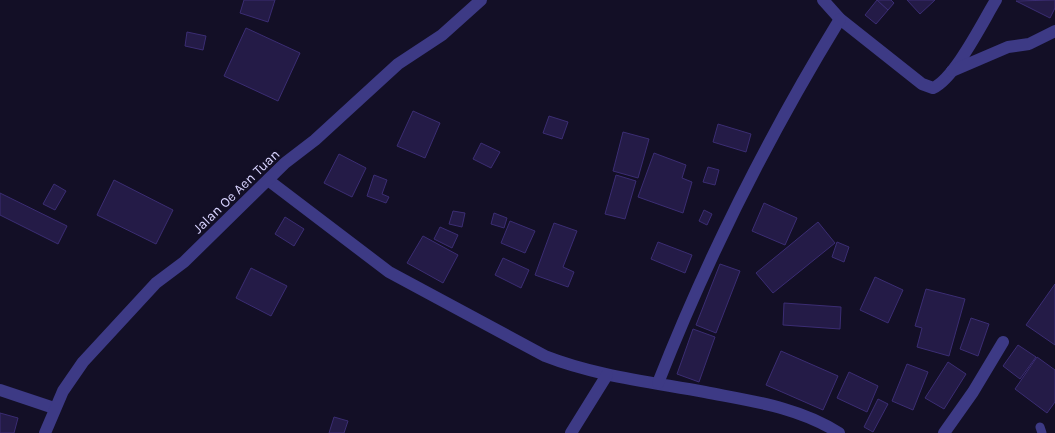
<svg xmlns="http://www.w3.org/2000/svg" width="1055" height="433" font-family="Karla,sans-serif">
<rect width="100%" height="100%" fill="#130f26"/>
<!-- building -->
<g fill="#241b47" stroke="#3b2d73">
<path d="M244 0H275L268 22 240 13Z"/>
<path d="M877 0 888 10 876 24 865 15Z"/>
<path d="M877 0H891L894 3 888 10Z"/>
<path d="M907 0H935L920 14Z"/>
<path d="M1055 0V8L1050 18 1016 1Z"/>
<path d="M246 28 300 53 278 101 224 76Z"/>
<path d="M187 32 206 36 203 50 185 46Z"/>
<path d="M413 111 440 123 425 158 397 146Z"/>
<path d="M549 116 568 122 562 139 543 133Z"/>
<path d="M718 124 751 134 746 152 713 142Z"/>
<path d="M623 132 649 139 638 178 613 171Z"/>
<path d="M481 143 500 152 491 168 473 159Z"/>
<path d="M654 153 686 165 682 178 692 182 683 213 638 197Z"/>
<path d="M339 154 366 168 352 197 324 183Z"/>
<path d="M708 167 719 170 715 185 703 182Z"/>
<path d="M374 175 387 180 382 194 389 197 386 203 367 196Z"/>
<path d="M616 175 636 181 625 219 605 214Z"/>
<path d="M114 180 173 210 156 244 97 215Z"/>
<path d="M54 184 66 191 55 210 43 204Z"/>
<path d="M0 193 67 226 58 244 0 215Z"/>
<path d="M764 203 797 218 785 245 752 231Z"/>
<path d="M704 210 712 214 707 225 699 221Z"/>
<path d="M453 211 465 213 462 227 449 224Z"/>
<path d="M494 213 507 218 504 228 491 224Z"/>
<path d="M285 217 304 229 294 246 275 234Z"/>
<path d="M510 221 535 231 525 253 501 243Z"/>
<path d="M818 222 835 243 773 293 756 273Z"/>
<path d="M554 223 577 231 563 267 574 272 568 287 535 275Z"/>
<path d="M440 227 458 235 452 248 434 239Z"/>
<path d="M423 236 458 255 443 283 407 263Z"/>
<path d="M658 242 692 255 685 273 651 259Z"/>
<path d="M837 242 849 247 844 262 832 257Z"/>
<path d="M503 258 529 270 521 288 495 275Z"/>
<path d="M720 264 740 271 716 333 696 325Z"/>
<path d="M251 268 287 286 271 316 236 298Z"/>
<path d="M875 277 903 290 888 323 860 310Z"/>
<path d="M1055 284V345L1026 325Z"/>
<path d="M926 289 965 299 949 356 917 347 922 328 915 326Z"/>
<path d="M784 303 841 307 840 329 783 325Z"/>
<path d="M971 318 989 324 978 356 960 349Z"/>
<path d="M693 329 715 337 699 382 677 374Z"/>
<path d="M1018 345 1036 357 1020 379 1003 366Z"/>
<path d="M781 351 838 376 823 410 766 385Z"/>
<path d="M1037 357 1055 370V402L1047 413 1015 389Z"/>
<path d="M948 362 966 374 944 409 925 398Z"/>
<path d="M907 364 928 372 913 410 892 401Z"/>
<path d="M849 372 878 386 867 412 837 398Z"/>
<path d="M878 399 888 404 873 432 864 427Z"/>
<path d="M0 413 18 418 14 433H0Z"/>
<path d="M334 417 348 421 344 433H329Z"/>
</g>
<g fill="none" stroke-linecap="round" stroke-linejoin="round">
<!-- service -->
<path stroke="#3d3a85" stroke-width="9" d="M1040 427 1042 433"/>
<!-- minor -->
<g stroke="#3d3a85" stroke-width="12">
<path d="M823 0 840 19 922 84 933 88C955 78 982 23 996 0"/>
<path d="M952 71 1008 47 1029 44 1055 31"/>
<path d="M268 180 389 272 545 356C596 376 651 382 705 392 751 401 799 407 839 433"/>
<path d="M658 383C708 256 769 135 840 19"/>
<path d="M0 390 54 408"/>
<path d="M571 433 607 375"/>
<path d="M944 433 973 392 1003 342"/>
</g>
<!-- tertiary -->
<path stroke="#3d3a85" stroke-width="12" d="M45 433 63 391 83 362 156 283 184 262 285 163 315 140 398 64 442 35 481 0"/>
</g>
<g text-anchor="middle" stroke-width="5" stroke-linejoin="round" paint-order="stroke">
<!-- street labels -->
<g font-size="14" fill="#d9d4ff" stroke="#130f26">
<text transform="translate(236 191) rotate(-44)" y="5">Jalan Oe Aen Tuan</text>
</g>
</g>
</svg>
